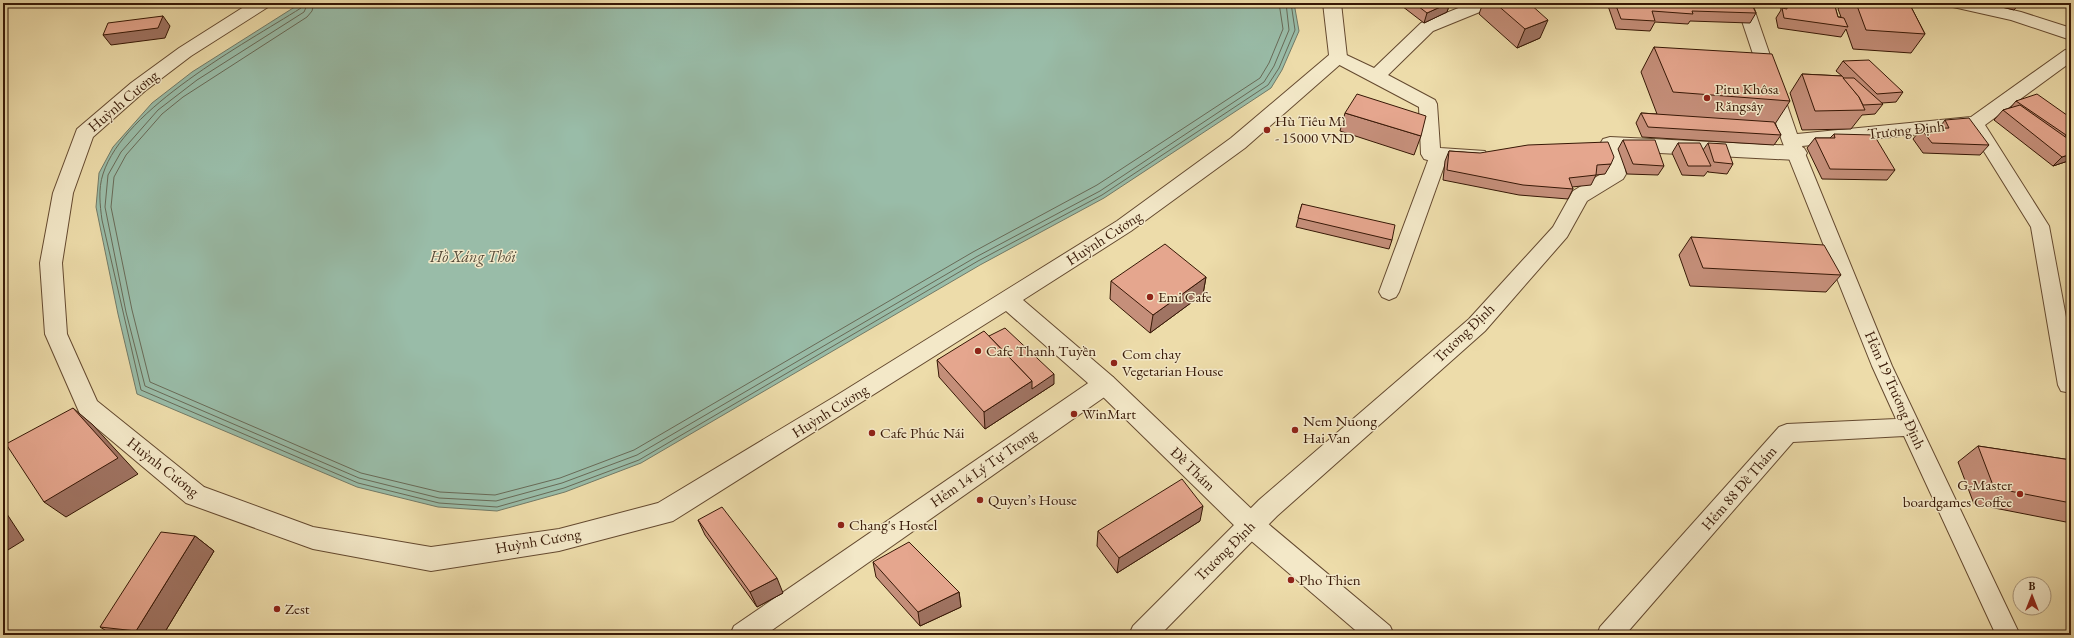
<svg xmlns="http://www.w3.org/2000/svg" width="2074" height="638" font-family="'EB Garamond',serif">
<rect width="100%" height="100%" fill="#eddcaa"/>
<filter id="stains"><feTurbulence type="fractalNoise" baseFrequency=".005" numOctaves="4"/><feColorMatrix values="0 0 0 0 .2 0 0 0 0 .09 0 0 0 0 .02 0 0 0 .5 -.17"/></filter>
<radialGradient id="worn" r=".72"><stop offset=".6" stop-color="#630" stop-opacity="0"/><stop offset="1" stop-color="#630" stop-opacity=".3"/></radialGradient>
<!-- water -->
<path fill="#99bca8" stroke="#727a67" d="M301 3H1294L1299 31 1282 70 1271 88 1104 198 980 265 641 463 565 492 497 511 438 507 357 487 137 394 118 314 96 207 99 173 113 147 152 103 192 72Z"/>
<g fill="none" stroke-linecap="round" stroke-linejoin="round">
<!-- shore -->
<g stroke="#686a57" stroke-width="1">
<path d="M303 3 301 8C244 44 124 108 103 174 98 189 100 205 102 220L141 390 358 483 439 503 497 507 564 488 639 460 978 261 1102 195 1268 85 1279 68 1295 30 1291 3"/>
<path d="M308 3 304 12 197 80 158 110 121 152 108 175 105 207 126 312 145 386 359 478 439 498 496 501 562 483 637 455 976 257 1100 191 1264 82 1274 66 1289 30 1286 3"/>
<path d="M314 3 312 11 307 17 183 97 162 114 126 155 114 177 111 207 132 310 150 382 361 473 440 492 495 495 560 478 634 450 973 252 1097 185 1260 78 1269 63 1283 29 1279 3"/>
</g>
<!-- service casing -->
<g stroke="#64492f" stroke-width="2">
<g id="service">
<path d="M1736 3H1752L1797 134 1971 117 2065 50 2071 49V62L1985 125 2049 226 2071 344V393L2061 391 2058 385 2031 227 1970 129 1802 146 1892 366 2020 635H1996L1904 436 1793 442 1625 635H1597L1600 627 1779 427 1787 424 1896 419 1872 366 1782 141Z"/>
<path d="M1439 149 1445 151 1448 155 1399 292 1396 297 1389 300 1382 297 1379 292 1430 155 1433 151Z"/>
</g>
</g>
<!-- minor casing -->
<g stroke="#64492f" stroke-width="2">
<g id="minor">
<path d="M1471 3H1495L1492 7 1433 31 1388 75 1435 100 1437 104 1440 148 1485 151 1488 156 1485 161 1478 163 1431 161 1424 159 1421 154 1419 107 1332 61 1329 57 1332 53 1338 51 1374 68 1421 23Z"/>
<path d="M1950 3H1982L2021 12 2071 28V40L2011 20 1953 7Z"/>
<path d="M1610 137 1797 146 1804 148 1807 153 1804 158 1797 160 1621 151 1626 174 1623 179 1587 201 1567 237 1485 331 1277 516 1160 635H1129L1133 626 1259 500 1469 319 1553 227 1573 191 1606 171 1600 144 1603 139Z"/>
<path d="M1105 375 1113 377 1116 384 1113 391 765 635H730L734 626 1097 377Z"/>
</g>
</g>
<!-- tertiary casing -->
<g stroke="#64492f" stroke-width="2">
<path id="tertiary" d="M250 3H271L268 7 191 56 145 91 93 137 73 193 62 263 67 334 97 401 204 487 313 527 431 547 559 529 658 503 834 397 1117 221 1231 138 1329 55 1323 3H1341L1347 57 1344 61 1245 148 1131 231 1023 300 1113 377 1260 517 1390 626 1394 635H1361L1242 533 1097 391 1006 311 673 521 559 551 431 571 313 549 186 503 80 414 45 334 40 263 53 193 77 129 131 83 179 48Z"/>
</g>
<!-- service -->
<use href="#service" fill="#f3e8c8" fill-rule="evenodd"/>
<!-- minor -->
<use href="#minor" fill="#f3e8c8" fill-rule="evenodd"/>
<!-- tertiary -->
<use href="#tertiary" fill="#f3e8c8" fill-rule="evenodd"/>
</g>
<!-- wall -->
<g fill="#c58f7a" stroke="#371806">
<path d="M1398 3H1450L1447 12 1424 23Z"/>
<path d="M1483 3H1529L1540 38 1517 48 1479 14Z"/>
<path d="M1607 3H1751L1756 13 1750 23 1690 21 1688 24 1655 22 1650 31 1616 29Z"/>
<path d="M1780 3H1834L1838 17H1841L1838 9 1842 3H1909L1925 34 1911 53 1853 49 1846 29 1841 37 1778 28 1776 18 1781 10Z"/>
<path d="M1994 3H2020L2014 10 1994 5Z"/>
<path d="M1654 47 1790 101 1775 124 1781 135 1774 145 1642 137 1636 123 1641 113 1657 114 1641 72Z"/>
<path d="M1843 61 1903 92 1896 102 1882 103 1883 104 1875 114 1862 115 1851 129 1802 130 1790 93 1802 74 1842 76 1836 71Z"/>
<path d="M2016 101 2071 118V160L2053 166 1994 120 2003 110 2010 108Z"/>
<path d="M1345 113 1421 136 1414 155 1340 131Z"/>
<path d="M1945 120 1989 145 1980 155 1923 153 1913 139 1921 129 1939 128Z"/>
<path d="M1834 134 1895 170 1887 180 1822 179 1807 148 1815 138H1830Z"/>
<path d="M1623 140 1664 166 1658 175 1627 174 1618 149Z"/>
<path d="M1678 143 1703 150 1708 143 1733 164 1727 174 1708 172V171L1704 176 1682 175 1672 153Z"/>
<path d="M1449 151 1611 164 1605 174 1596 175 1591 185 1572 187 1573 189 1568 199 1519 195 1443 180 1445 161Z"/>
<path d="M1302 204 1392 240 1389 249 1296 227Z"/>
<path d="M1691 237 1841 275 1826 292 1690 286 1679 255Z"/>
<path d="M1206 277 1203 294 1150 333 1110 299 1111 281Z"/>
<path d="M989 336 1054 384 985 429 939 377 937 360Z"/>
<path d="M1978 446 2071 460V523L1974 504 1958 462Z"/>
<path d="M698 520 783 593 757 607 705 535Z"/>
<path d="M1200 521 1117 573 1097 546 1098 531Z"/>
<path d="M195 536 214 551 163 635H113L100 627Z"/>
<path d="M873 562 959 592 961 607 920 626 876 577Z"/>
</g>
<!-- shaded-wall -->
<g fill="#a07463" stroke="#371806">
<path d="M1449 3H1450L1447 12 1424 23 1427 13Z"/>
<path d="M163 16 170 26 165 38 111 45 103 35Z"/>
<path d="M1548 20 1540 38 1517 48 1525 29Z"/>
<path d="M2071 134V142L2057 145 2066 135Z"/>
<path d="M2071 154V160L2053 166 2062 157Z"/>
<path d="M1206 277 1203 294 1150 333 1153 315Z"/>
<path d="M1054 374V384L985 429 984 412 1032 381Z"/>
<path d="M73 408 93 425 138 474 66 517 44 502Z"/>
<path d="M1203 506 1200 521 1117 573 1119 558Z"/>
<path d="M3 508 24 540 3 553Z"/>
<path d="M195 536 214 551 163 635H141L136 631Z"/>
<path d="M777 578 783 593 757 607 750 592Z"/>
<path d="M959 592 961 607 920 626 918 612Z"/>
</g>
<!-- building -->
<g fill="#e5a68e" stroke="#371806">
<path d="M1414 3H1449L1427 13Z"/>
<path d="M1495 3H1529L1548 20 1525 29Z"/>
<path d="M1615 3H1751L1756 13 1692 11 1693 14 1652 11 1655 21 1621 19Z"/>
<path d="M1787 3H1834L1838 17 1844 18 1848 27 1784 18 1782 8 1787 9Z"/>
<path d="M1856 3H1909L1925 34 1866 30Z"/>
<path d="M163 16 158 28 103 35 108 23Z"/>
<path d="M1654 47 1772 54 1790 101 1673 92Z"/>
<path d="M1869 60 1903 92 1877 94 1843 61Z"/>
<path d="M1802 74 1842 76 1859 97 1865 110 1815 111Z"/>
<path d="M1843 78H1854L1883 104 1863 105 1859 97Z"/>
<path d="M1357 94 1426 116 1421 136 1345 113Z"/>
<path d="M2037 94 2071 118V134L2066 135 2016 101Z"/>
<path d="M2020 105 2071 141V154L2062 157 2003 110Z"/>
<path d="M1641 113 1774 122 1781 135 1648 127Z"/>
<path d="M1969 118 1989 145 1932 143 1921 129 1949 128 1945 120Z"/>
<path d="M1834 134 1874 135 1895 170 1830 169 1815 138H1835Z"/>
<path d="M1623 140H1655L1664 166 1633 164Z"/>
<path d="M1608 142 1614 157 1611 164 1597 165 1596 175 1569 178 1573 189 1523 185 1447 170 1449 151 1480 153 1528 145Z"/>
<path d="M1678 143H1700L1711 166H1688Z"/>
<path d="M1708 143 1726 144 1733 164 1714 162Z"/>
<path d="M1302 204 1395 225 1392 240 1298 218Z"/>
<path d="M1691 237 1824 245 1841 275 1703 268Z"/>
<path d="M1165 244 1206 277 1153 315 1111 281Z"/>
<path d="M1005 328 1054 374 1032 389V381L989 336Z"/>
<path d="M984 331 1032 381 984 412 937 360Z"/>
<path d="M73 408 118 458 44 502 6 444Z"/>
<path d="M1978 446 2071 460V503L1994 488Z"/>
<path d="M1182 479 1203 506 1119 558 1098 531Z"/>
<path d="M722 507 777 578 750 592 698 520Z"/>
<path d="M161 532 195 536 136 631 100 627Z"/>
<path d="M909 542 959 592 918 612 873 562Z"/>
</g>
<!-- markers -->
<g fill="#8f2418" stroke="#f3e8c8" stroke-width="1.5">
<circle cx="1707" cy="98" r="4"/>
<circle cx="1267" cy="130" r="4"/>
<circle cx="1150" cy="297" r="4"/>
<circle cx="978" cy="351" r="4"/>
<circle cx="1114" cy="363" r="4"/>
<circle cx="1074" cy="414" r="4"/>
<circle cx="1295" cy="430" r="4"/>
<circle cx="872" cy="433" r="4"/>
<circle cx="2020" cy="494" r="4"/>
<circle cx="980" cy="500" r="4"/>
<circle cx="841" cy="525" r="4"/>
<circle cx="1291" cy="580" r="4"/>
<circle cx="277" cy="609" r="4"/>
</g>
<g text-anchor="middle" stroke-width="3" stroke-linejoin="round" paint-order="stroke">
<!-- poi labels -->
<g font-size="15" fill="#371806" stroke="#f3e8c8" text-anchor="start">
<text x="1715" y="94">Pitu Khôsa<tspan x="1715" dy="17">Răngsây</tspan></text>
<text x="1275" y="126">Hù Tiêu Mì<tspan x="1275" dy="17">- 15000 VND</tspan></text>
<text x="1158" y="302">Emi Cafe</text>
<text x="986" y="356">Cafe Thanh Tuyền</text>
<text x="1122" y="359">Com chay<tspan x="1122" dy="17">Vegetarian House</tspan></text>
<text x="1082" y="419">WinMart</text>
<text x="1303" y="426">Nem Nuong<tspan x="1303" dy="17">Hai Van</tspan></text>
<text x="880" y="438">Cafe Phúc Nái</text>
<text x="2012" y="490" text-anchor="end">G-Master<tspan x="2012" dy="17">boardgames Coffee</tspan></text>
<text x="988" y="505">Quyen’s House</text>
<text x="849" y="530">Chang's Hostel</text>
<text x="1299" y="585">Pho Thien</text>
<text x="285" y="614">Zest</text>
</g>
<!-- street labels -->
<g font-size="15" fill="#371806" stroke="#f3e8c8">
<text transform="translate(123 101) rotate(-40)" y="5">Huỳnh Cương</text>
<text transform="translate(1906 130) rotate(-6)" y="5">Trương Định</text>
<text transform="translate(1104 238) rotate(-33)" y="5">Huỳnh Cương</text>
<text transform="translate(1464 333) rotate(-44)" y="5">Trương Định</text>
<text transform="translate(1895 390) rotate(66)" y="5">Hẻm 19 Trương Định</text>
<text transform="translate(830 411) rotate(-32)" y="5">Huỳnh Cương</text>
<text transform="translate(163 467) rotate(38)" y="5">Huỳnh Cương</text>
<text transform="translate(983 468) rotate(-35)" y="5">Hẻm 14 Lý Tự Trọng</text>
<text transform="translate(1193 469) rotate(44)" y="5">Đề Thám</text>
<text transform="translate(1739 488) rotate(-49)" y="5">Hẻm 88 Đề Thám</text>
<text transform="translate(538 541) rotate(-10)" y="5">Huỳnh Cương</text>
<text transform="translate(1225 551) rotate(-45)" y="5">Trương Định</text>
</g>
<!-- water labels -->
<g font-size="16" font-style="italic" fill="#544937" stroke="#f3e8c8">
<text x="473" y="262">Hồ Xáng Thổi</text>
</g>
</g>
<!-- margin -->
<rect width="2074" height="638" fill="none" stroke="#eddcaa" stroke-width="16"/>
<rect x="4" y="4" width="2066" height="630" fill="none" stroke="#371806" stroke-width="2"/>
<rect x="8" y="8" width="2058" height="622" fill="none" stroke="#371806"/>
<!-- north arrow -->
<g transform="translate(2032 596)"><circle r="19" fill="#f3e8c8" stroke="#a8957a"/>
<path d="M0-3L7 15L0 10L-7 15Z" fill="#8f2418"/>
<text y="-6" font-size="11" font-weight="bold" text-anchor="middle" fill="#371806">B</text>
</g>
<rect width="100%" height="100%" filter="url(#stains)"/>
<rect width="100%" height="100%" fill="url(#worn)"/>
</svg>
